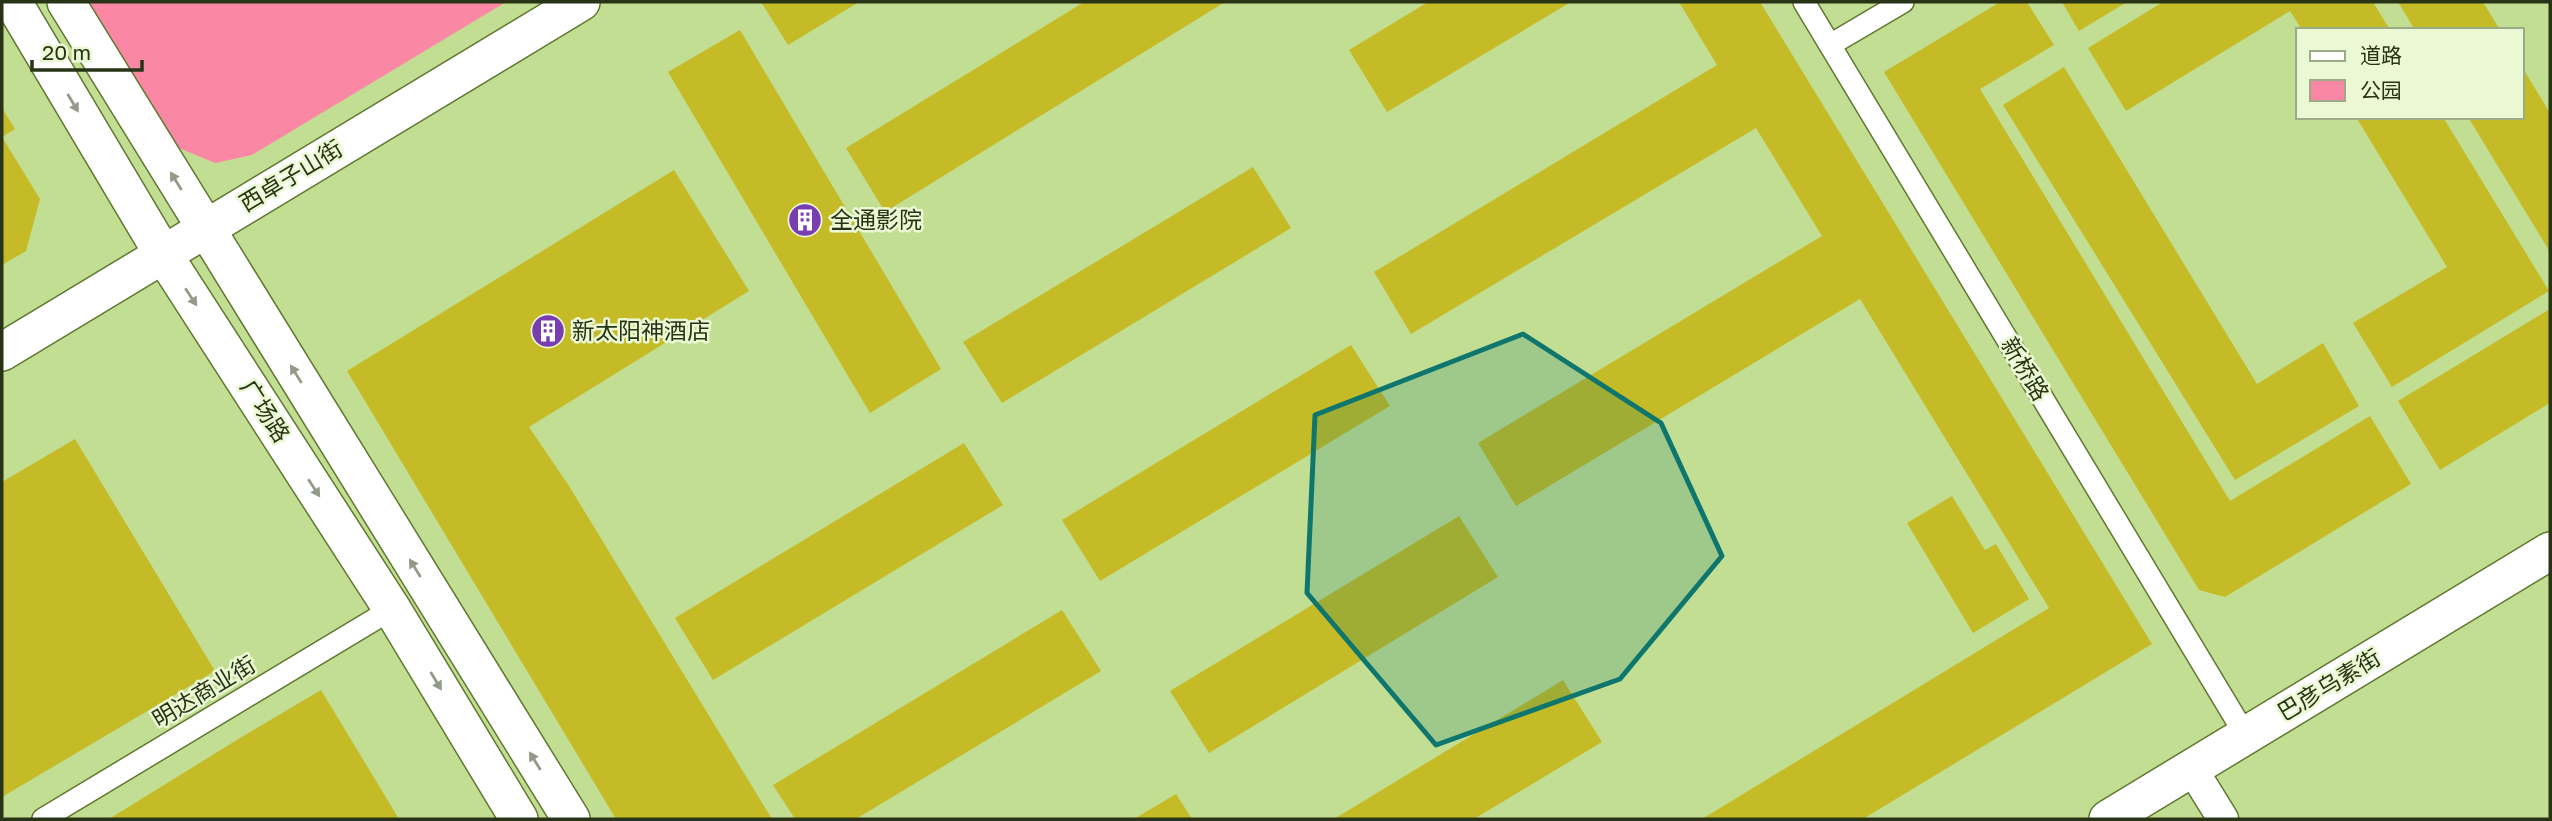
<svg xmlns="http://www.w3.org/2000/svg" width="2552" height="821" font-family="'Golos Text','Noto Sans SC',sans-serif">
<rect width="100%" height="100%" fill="#c2de93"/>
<!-- green -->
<path fill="#fa88a4" d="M79 2H506L252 155 215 163 162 141Z"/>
<!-- building -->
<g fill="#c5bb26">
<path d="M761 2H859L788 45Z"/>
<path d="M1084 2H1225L885 212 846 148Z"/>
<path d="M1428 2H1571L1387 112 1349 50Z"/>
<path d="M1679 2H1760L2152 644 1863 819H1702L2049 608 1860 299 1516 506 1478 443 1822 236 1756 128 1411 334 1374 272 1717 65Z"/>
<path d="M2000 2H2027L2054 45 1980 89 2230 501 2370 416 2411 484 2225 597 2199 590 1884 72Z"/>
<path d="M2062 2H2127L2079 31Z"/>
<path d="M2163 2H2373L2390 30H2302L2290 11 2126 111 2088 48Z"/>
<path d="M2398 2H2483L2500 30H2415Z"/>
<path d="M740 30 941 369 870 413 668 72Z"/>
<path d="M2064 67 2257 384 2323 343 2359 406 2235 480 2003 105Z"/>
<path d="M2522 67 2550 113V252L2468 117H2522Z"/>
<path d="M2 108 15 129 2 137 40 199 26 251 2 265Z"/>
<path d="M2356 117H2443L2549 291 2392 387 2353 323 2447 267Z"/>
<path d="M1253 167 1291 228 1002 403 963 342Z"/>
<path d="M674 170 749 291 529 427 569 486 772 819H616L347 371Z"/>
<path d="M2550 309V403L2440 470 2398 401Z"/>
<path d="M1351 345 1390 406 1100 581 1062 520Z"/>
<path d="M75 439 215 671 2 797V482Z"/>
<path d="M964 443 1003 505 713 680 675 618Z"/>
<path d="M1952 496 1985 550 1996 544 2029 599 1973 633 1907 523Z"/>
<path d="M1459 516 1498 577 1209 753 1170 691Z"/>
<path d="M1062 610 1101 671 856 819H795L773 785Z"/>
<path d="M1563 680 1602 742 1474 819H1334Z"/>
<path d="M321 690 399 819H109L240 738Z"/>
<path d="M1176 794 1192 819H1134Z"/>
</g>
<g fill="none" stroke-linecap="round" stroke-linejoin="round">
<!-- pedestrian casing -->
<g stroke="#607831" stroke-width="24">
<g id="pedestrian">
<path d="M1804 2 2246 736"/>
<path d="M1830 45 1903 2"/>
<path d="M43 819 392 609"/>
</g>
</g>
<!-- minor casing -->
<g stroke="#607831" stroke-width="33">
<path id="minor" d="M2202 785 2223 819"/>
</g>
<!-- tertiary casing -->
<g stroke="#607831" stroke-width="40">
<g id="tertiary">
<path d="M13 2 163 254 392 609 519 819"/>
<path d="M66 2 571 819"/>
<path d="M2 352 581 2"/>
<path d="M2108 819 2550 551"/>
</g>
</g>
<!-- pedestrian -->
<use href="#pedestrian" stroke="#fff" stroke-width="21"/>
<!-- minor -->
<use href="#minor" stroke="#fff" stroke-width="30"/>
<!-- tertiary -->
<use href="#tertiary" stroke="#fff" stroke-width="37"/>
</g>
<!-- one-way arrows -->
<defs><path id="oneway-solid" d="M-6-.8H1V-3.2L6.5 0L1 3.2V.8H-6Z" transform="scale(1.75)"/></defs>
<g fill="#949a8a">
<use href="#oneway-solid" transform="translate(73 103) rotate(59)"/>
<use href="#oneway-solid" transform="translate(176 181) rotate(-122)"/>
<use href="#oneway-solid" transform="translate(191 297) rotate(57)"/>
<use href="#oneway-solid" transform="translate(296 374) rotate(-122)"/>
<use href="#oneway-solid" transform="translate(314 488) rotate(57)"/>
<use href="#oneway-solid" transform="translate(415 568) rotate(-122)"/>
<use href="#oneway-solid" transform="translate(436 681) rotate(59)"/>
<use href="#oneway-solid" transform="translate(535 761) rotate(-122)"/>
</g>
<!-- marked area -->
<path fill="#0f766e" fill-opacity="0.2" stroke="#0f766e" stroke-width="5" stroke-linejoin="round" d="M1523 334 1661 423 1722 556 1620 679 1436 745 1307 593 1315 415Z"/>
<!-- icons -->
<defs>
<g id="building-disc" transform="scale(1.75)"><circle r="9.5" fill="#7a3cb1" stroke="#eaf9d4"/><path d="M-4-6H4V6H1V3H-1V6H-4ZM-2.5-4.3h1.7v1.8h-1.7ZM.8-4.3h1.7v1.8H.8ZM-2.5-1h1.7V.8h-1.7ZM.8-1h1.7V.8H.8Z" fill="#fff"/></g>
</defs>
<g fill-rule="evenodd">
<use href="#building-disc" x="805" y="220"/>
<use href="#building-disc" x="548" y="331"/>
</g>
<g text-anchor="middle" stroke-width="5" stroke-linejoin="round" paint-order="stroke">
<!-- street labels -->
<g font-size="23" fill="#293416" stroke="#eaf9d4">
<text transform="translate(291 176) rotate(-31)" y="8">西卓子山街</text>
<text transform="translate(2025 369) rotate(59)" y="8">新桥路</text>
<text transform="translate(265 411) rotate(57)" y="8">广场路</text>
<text transform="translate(2329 685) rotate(-31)" y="8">巴彦乌素街</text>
<text transform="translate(204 692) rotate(-31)" y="8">明达商业街</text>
</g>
<!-- poi labels -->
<g font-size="23" fill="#293416" stroke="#eaf9d4" text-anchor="start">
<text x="830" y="228">全通影院</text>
<text x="572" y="339">新太阳神酒店</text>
</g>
</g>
<!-- border -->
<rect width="2552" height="821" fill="none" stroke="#293416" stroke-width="7"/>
<!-- legend -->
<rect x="2296" y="28" width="228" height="91" fill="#eaf9d4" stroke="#9daa88" stroke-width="2"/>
<rect x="2310" y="51" width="35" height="10" fill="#ffffff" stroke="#9daa88" stroke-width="2"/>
<text x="2360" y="63" font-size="21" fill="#293416">道路</text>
<rect x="2310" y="80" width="35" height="21" fill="#fa88a4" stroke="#9daa88" stroke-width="2"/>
<text x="2360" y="98" font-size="21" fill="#293416">公园</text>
<!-- scale -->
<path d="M32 60v10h110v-10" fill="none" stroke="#293416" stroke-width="3.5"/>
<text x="42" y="60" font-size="21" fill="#293416" stroke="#eaf9d4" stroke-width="5" paint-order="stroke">20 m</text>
</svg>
